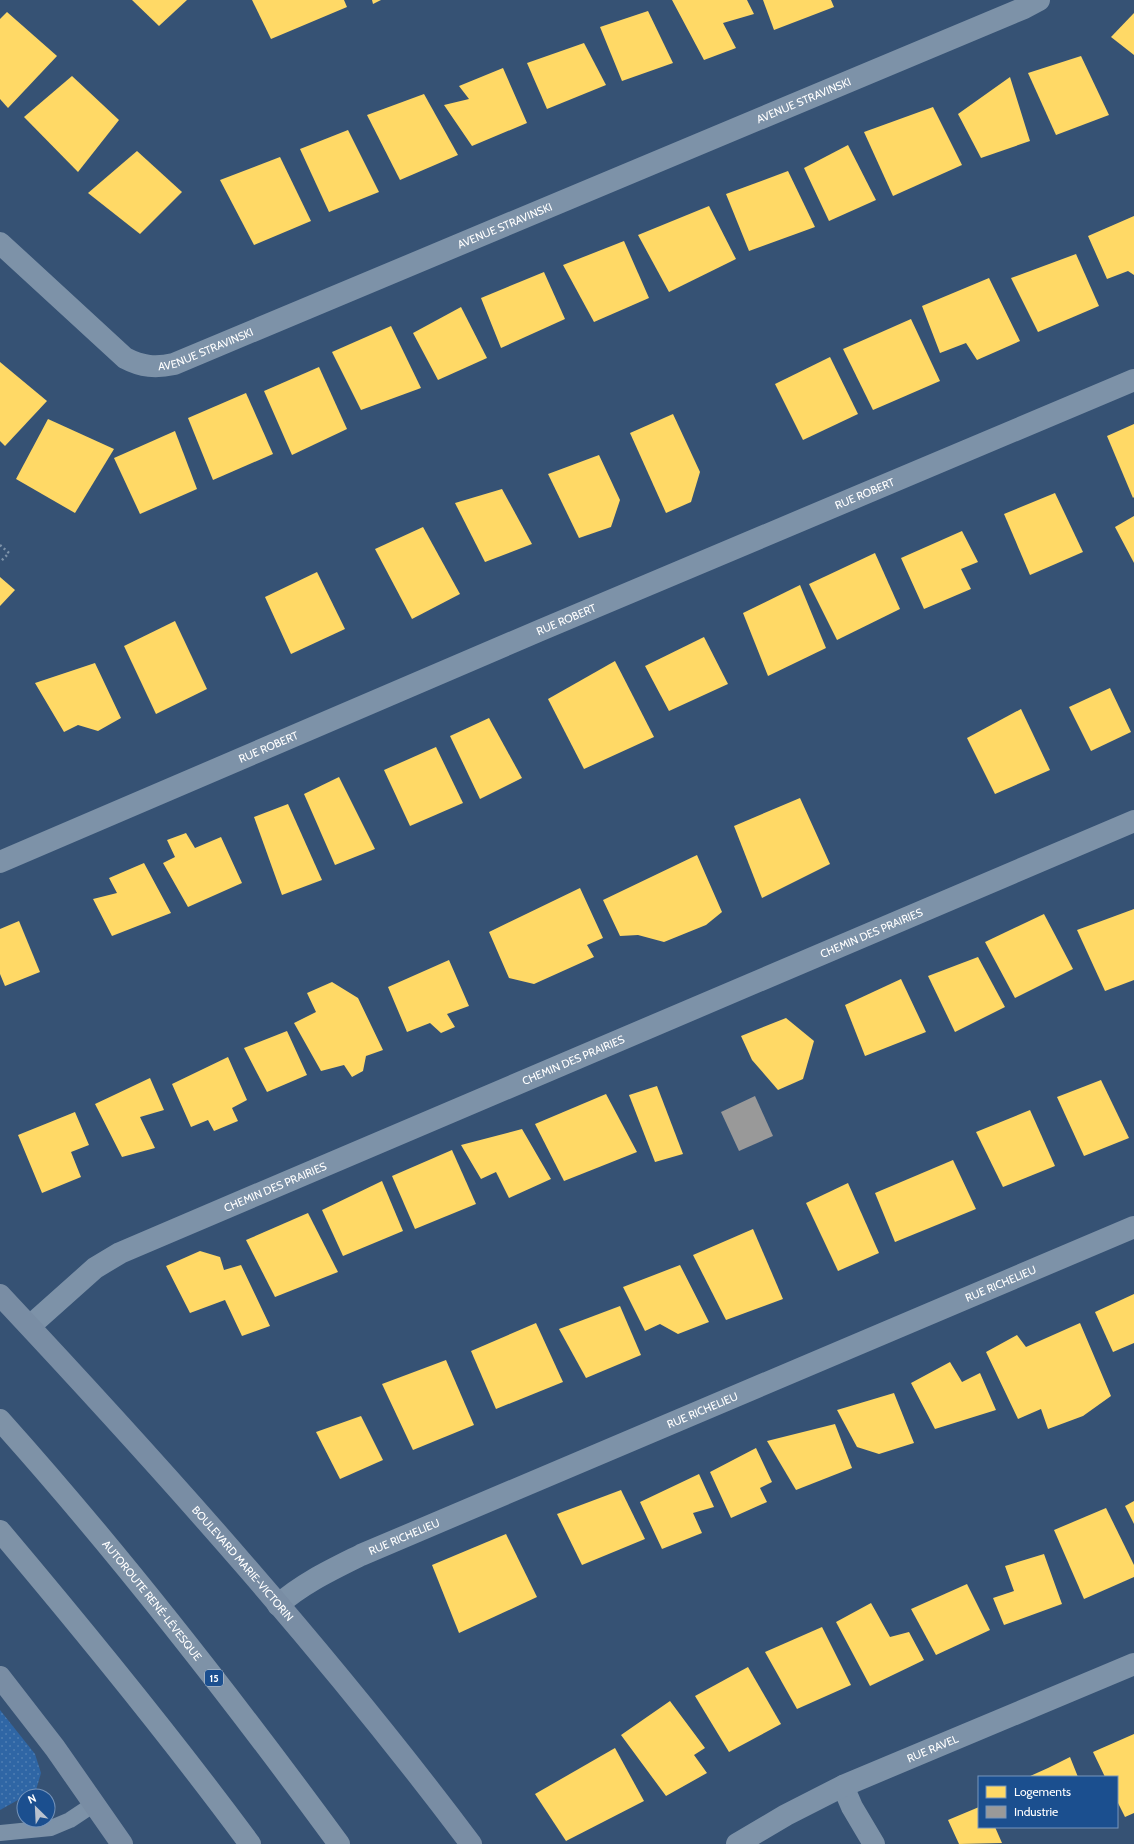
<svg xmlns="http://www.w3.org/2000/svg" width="1134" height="1844" font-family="Cabin,sans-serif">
<defs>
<pattern id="grass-dots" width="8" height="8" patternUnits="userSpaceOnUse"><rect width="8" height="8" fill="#2f66a5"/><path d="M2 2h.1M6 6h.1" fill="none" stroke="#4e7db2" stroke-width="1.8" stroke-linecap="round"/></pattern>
</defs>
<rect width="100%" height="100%" fill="#365274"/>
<!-- grass -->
<path fill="url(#grass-dots)" d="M0 1710 35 1754 41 1773 36 1790 0 1810Z"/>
<!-- homes -->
<g fill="#ffd966">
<path d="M132 0H187L159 26Z"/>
<path d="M252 0H344L347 7 271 39Z"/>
<path d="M372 0H381L373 4Z"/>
<path d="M672 0H747L754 14 723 23 736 48 704 60Z"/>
<path d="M763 0H831L834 7 774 30Z"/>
<path d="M648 11 673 63 622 81 600 27Z"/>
<path d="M7 12 57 56 8 108 0 99V19Z"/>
<path d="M1134 13V55L1111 37Z"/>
<path d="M584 43 606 85 547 109 527 63Z"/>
<path d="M1081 56 1109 115 1056 135 1028 73Z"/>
<path d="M503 68 527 123 472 146 444 105 469 99 459 86Z"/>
<path d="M72 76 119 120 78 172 24 117Z"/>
<path d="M1010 77 1030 141 981 158 958 114Z"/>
<path d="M424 94 458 155 400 180 367 115Z"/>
<path d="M933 107 962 165 893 196 864 132Z"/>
<path d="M348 130 379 192 329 212 300 149Z"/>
<path d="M848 145 876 200 829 221 804 168Z"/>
<path d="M137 151 182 192 140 234 88 193Z"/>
<path d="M280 157 311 221 254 245 220 180Z"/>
<path d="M788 171 815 227 749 251 726 194Z"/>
<path d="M709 206 736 259 669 292 638 235Z"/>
<path d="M1134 216V275L1128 271 1107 279 1088 236Z"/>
<path d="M624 241 649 298 594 322 563 265Z"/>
<path d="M1076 254 1099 306 1038 332 1011 278Z"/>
<path d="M544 272 565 319 501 348 481 298Z"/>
<path d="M989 278 1020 341 977 360 966 343 940 353 922 306Z"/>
<path d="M461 307 487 358 438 380 413 333Z"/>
<path d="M911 319 940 381 873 410 843 349Z"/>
<path d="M391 326 421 388 361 410 332 352Z"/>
<path d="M830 357 858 414 803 440 775 384Z"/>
<path d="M0 362 47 401 5 446 0 441Z"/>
<path d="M319 367 347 429 292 455 264 391Z"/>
<path d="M246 393 273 454 213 480 188 418Z"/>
<path d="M673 414 700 472 691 502 666 513 630 433Z"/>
<path d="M48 419 114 449 75 513 16 479Z"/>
<path d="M1134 424V497L1133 498 1107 436Z"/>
<path d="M175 431 197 489 140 514 114 458Z"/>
<path d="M599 455 620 500 611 527 579 538 548 474Z"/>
<path d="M502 489 532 544 485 562 455 503Z"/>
<path d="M1055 493 1083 552 1030 575 1004 514Z"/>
<path d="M1134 516V563L1115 527Z"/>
<path d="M423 527 460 594 412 619 375 549Z"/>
<path d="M962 531 978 562 961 569 971 589 924 609 901 558Z"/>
<path d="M875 553 900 609 837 640 809 584Z"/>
<path d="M317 572 345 629 291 654 265 597Z"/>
<path d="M0 577 15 590 0 606Z"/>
<path d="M800 585 826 648 768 676 743 613Z"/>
<path d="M175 621 207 689 156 714 124 646Z"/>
<path d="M704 637 728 684 669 711 645 666Z"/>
<path d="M615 661 654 737 584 769 548 699Z"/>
<path d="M95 663 121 718 98 731 78 725 64 732 35 683Z"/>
<path d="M1110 688 1131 732 1091 751 1069 707Z"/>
<path d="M1021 709 1050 770 995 794 967 738Z"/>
<path d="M489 718 522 778 480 799 450 736Z"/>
<path d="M436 747 463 803 410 826 384 770Z"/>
<path d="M339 777 375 849 335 865 304 794Z"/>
<path d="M800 798 830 864 762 898 734 826Z"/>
<path d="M288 804 322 880 282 895 254 817Z"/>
<path d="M186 833 195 848 221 837 242 883 188 907 163 863 175 857 167 840Z"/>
<path d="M697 855 722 912 706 925 664 942 638 935 620 936 603 900Z"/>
<path d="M144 863 171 913 112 936 93 899 117 893 109 878Z"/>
<path d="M580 888 603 938 587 945 594 957 534 984 509 978 489 932Z"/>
<path d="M1134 909V980L1105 991 1077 930Z"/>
<path d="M1044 914 1073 969 1015 998 985 942Z"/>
<path d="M19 921 40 972 5 986 0 974V929Z"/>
<path d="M978 957 1005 1007 955 1032 928 976Z"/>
<path d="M449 960 469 1006 447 1014 455 1027 441 1033 430 1023 407 1032 388 987Z"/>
<path d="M901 979 926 1032 865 1056 845 1005Z"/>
<path d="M332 982 358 998 383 1050 366 1056 363 1071 352 1077 344 1065 321 1071 294 1023 316 1012 307 993Z"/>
<path d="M786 1018 814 1041 803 1079 778 1090 752 1060 741 1036Z"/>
<path d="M287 1031 307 1075 267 1092 244 1048Z"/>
<path d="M228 1057 247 1100 232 1108 238 1121 214 1131 208 1120 191 1127 172 1084Z"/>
<path d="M150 1078 164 1110 140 1117 155 1148 122 1157 95 1104Z"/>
<path d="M1101 1080 1129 1138 1084 1156 1057 1097Z"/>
<path d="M657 1086 683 1154 655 1162 629 1095Z"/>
<path d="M606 1094 637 1152 564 1181 535 1124Z"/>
<path d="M1030 1110 1055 1166 1003 1187 976 1132Z"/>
<path d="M75 1112 89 1145 71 1152 81 1177 42 1193 18 1135Z"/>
<path d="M522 1129 551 1179 509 1198 496 1172 481 1179 461 1145Z"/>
<path d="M452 1150 476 1204 415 1229 392 1176Z"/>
<path d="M953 1160 976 1209 895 1242 875 1193Z"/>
<path d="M382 1181 403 1231 343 1256 322 1210Z"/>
<path d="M848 1183 879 1253 838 1271 806 1203Z"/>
<path d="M308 1213 338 1272 275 1297 246 1240Z"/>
<path d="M753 1229 783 1299 726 1320 693 1255Z"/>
<path d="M200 1251 220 1257 224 1270 241 1265 270 1326 242 1336 225 1300 190 1313 166 1266Z"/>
<path d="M680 1265 709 1322 678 1334 660 1324 645 1331 623 1287Z"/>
<path d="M1134 1294V1343L1113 1352 1095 1312Z"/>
<path d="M620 1306 641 1355 586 1378 559 1329Z"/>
<path d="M536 1323 563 1382 496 1409 471 1351Z"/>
<path d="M1080 1323 1111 1396 1083 1416 1048 1429 1041 1409 1018 1419 986 1352 1017 1335 1026 1347Z"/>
<path d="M446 1360 474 1425 413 1450 382 1384Z"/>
<path d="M950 1362 962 1382 980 1373 996 1410 935 1429 911 1383Z"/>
<path d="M894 1393 914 1443 879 1454 857 1447 837 1410Z"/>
<path d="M361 1416 383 1460 340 1479 316 1432Z"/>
<path d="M835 1424 852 1468 796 1490 767 1441Z"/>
<path d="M756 1448 772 1482 760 1488 767 1502 731 1518 710 1472Z"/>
<path d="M699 1474 714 1507 693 1513 702 1533 662 1549 640 1502Z"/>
<path d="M621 1490 645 1539 582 1565 557 1514Z"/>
<path d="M1134 1501V1524L1125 1506Z"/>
<path d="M1106 1508 1134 1565V1577L1084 1599 1054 1530Z"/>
<path d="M506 1534 537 1597 459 1633 432 1565Z"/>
<path d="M1044 1554 1062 1604 1004 1625 993 1598 1014 1591 1005 1566Z"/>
<path d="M967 1584 990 1630 936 1655 911 1609Z"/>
<path d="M871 1603 890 1637 909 1632 924 1660 870 1686 836 1622Z"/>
<path d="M822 1627 851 1685 797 1709 765 1652Z"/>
<path d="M748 1667 781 1724 729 1752 695 1696Z"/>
<path d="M670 1701 705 1748 694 1755 707 1773 666 1796 621 1735Z"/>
<path d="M1134 1734V1813L1125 1817 1117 1801V1777H1105L1093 1752Z"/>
<path d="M615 1748 644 1801 566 1841 535 1794Z"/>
<path d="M1070 1757 1078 1777H1028L1048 1768Z"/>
<path d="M979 1807V1827H995L1002 1843 959 1844 948 1820Z"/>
</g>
<!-- industry -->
<path fill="#999" d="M755 1096 773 1136 739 1151 721 1112Z"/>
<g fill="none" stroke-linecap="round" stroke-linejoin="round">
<!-- path -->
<path stroke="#7d92a8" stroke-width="2.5" stroke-dasharray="2 3" stroke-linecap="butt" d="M0 545 9 553 0 562"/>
<!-- lane -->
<path stroke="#7d92a8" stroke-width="16" d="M0 1833 51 1828 70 1820 94 1804"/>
<!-- street -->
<g stroke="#7d92a8" stroke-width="22">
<path id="s1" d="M0 243 125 358C142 367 156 368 174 364L1024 8 1039 0"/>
<path id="s2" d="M0 862 541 630 1134 380"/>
<path id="s3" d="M30 1326 95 1268 120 1253 1134 821"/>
<path id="s4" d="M278 1605C303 1583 331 1570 361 1555L1134 1227"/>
<path d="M843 1786 852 1807 874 1844"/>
<path id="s5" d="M737 1844 786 1815 843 1786 1134 1664"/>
</g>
<!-- secondary -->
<g stroke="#798da4" stroke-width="22">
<path id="s6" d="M0 1295C165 1471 326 1651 471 1844"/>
<path d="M0 1677 55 1748 122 1844"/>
</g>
<!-- highway -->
<g stroke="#7e92a7" stroke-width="22">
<path id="s7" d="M0 1420C121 1555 232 1698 339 1844"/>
<path d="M0 1531C86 1633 171 1737 250 1844"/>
</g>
</g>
<g text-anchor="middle" stroke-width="4" stroke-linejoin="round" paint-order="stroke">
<!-- shield labels -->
<rect fill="#1b4f8f" stroke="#bbcadd" stroke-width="1" x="205" y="1670" width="18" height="16" rx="3"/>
<g font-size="10" font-weight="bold" fill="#fff">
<text x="214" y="1682">15</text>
</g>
<!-- street labels -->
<g font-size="11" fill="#fff" stroke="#1b4f8f">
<text dy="4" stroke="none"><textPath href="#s1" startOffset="903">AVENUE STRAVINSKI</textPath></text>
<text dy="4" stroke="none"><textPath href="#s1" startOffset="579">AVENUE STRAVINSKI</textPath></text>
<text dy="4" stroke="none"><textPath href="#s1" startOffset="255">AVENUE STRAVINSKI</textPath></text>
<text dy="4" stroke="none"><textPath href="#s2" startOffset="940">RUE ROBERT</textPath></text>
<text dy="4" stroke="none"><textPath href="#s2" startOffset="616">RUE ROBERT</textPath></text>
<text dy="4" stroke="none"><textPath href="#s2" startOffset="292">RUE ROBERT</textPath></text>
<text dy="4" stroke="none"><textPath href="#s3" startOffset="933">CHEMIN DES PRAIRIES</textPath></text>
<text dy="4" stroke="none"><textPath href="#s3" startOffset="609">CHEMIN DES PRAIRIES</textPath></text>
<text dy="4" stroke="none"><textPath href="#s3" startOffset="285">CHEMIN DES PRAIRIES</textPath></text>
<text dy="4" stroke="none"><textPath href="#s4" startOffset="792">RUE RICHELIEU</textPath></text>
<text dy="4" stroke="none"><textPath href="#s4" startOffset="468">RUE RICHELIEU</textPath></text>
<text dy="4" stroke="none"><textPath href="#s4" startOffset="144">RUE RICHELIEU</textPath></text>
<text dy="4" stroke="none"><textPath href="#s6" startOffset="362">BOULEVARD MARIE-VICTORIN</textPath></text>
<text dy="4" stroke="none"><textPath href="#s7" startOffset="236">AUTOROUTE RENÉ-LÉVESQUE</textPath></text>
<text dy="4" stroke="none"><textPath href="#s5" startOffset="218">RUE RAVEL</textPath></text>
</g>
</g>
<!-- legend -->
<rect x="978" y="1776" width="140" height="52" fill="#1b4f8f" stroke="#7695bc"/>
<rect x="986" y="1786" width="20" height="12" fill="#ffd966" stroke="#7695bc"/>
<text x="1014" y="1796" font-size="12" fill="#ffffff">Logements</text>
<rect x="986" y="1806" width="20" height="12" fill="#999999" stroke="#7695bc"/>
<text x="1014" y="1816" font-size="12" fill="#ffffff">Industrie</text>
<!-- north arrow -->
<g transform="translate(36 1808) rotate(336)"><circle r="19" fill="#1b4f8f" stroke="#7695bc"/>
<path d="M0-3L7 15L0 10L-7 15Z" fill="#b9c2ce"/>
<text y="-6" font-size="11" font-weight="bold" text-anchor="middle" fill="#ffffff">N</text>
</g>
</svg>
